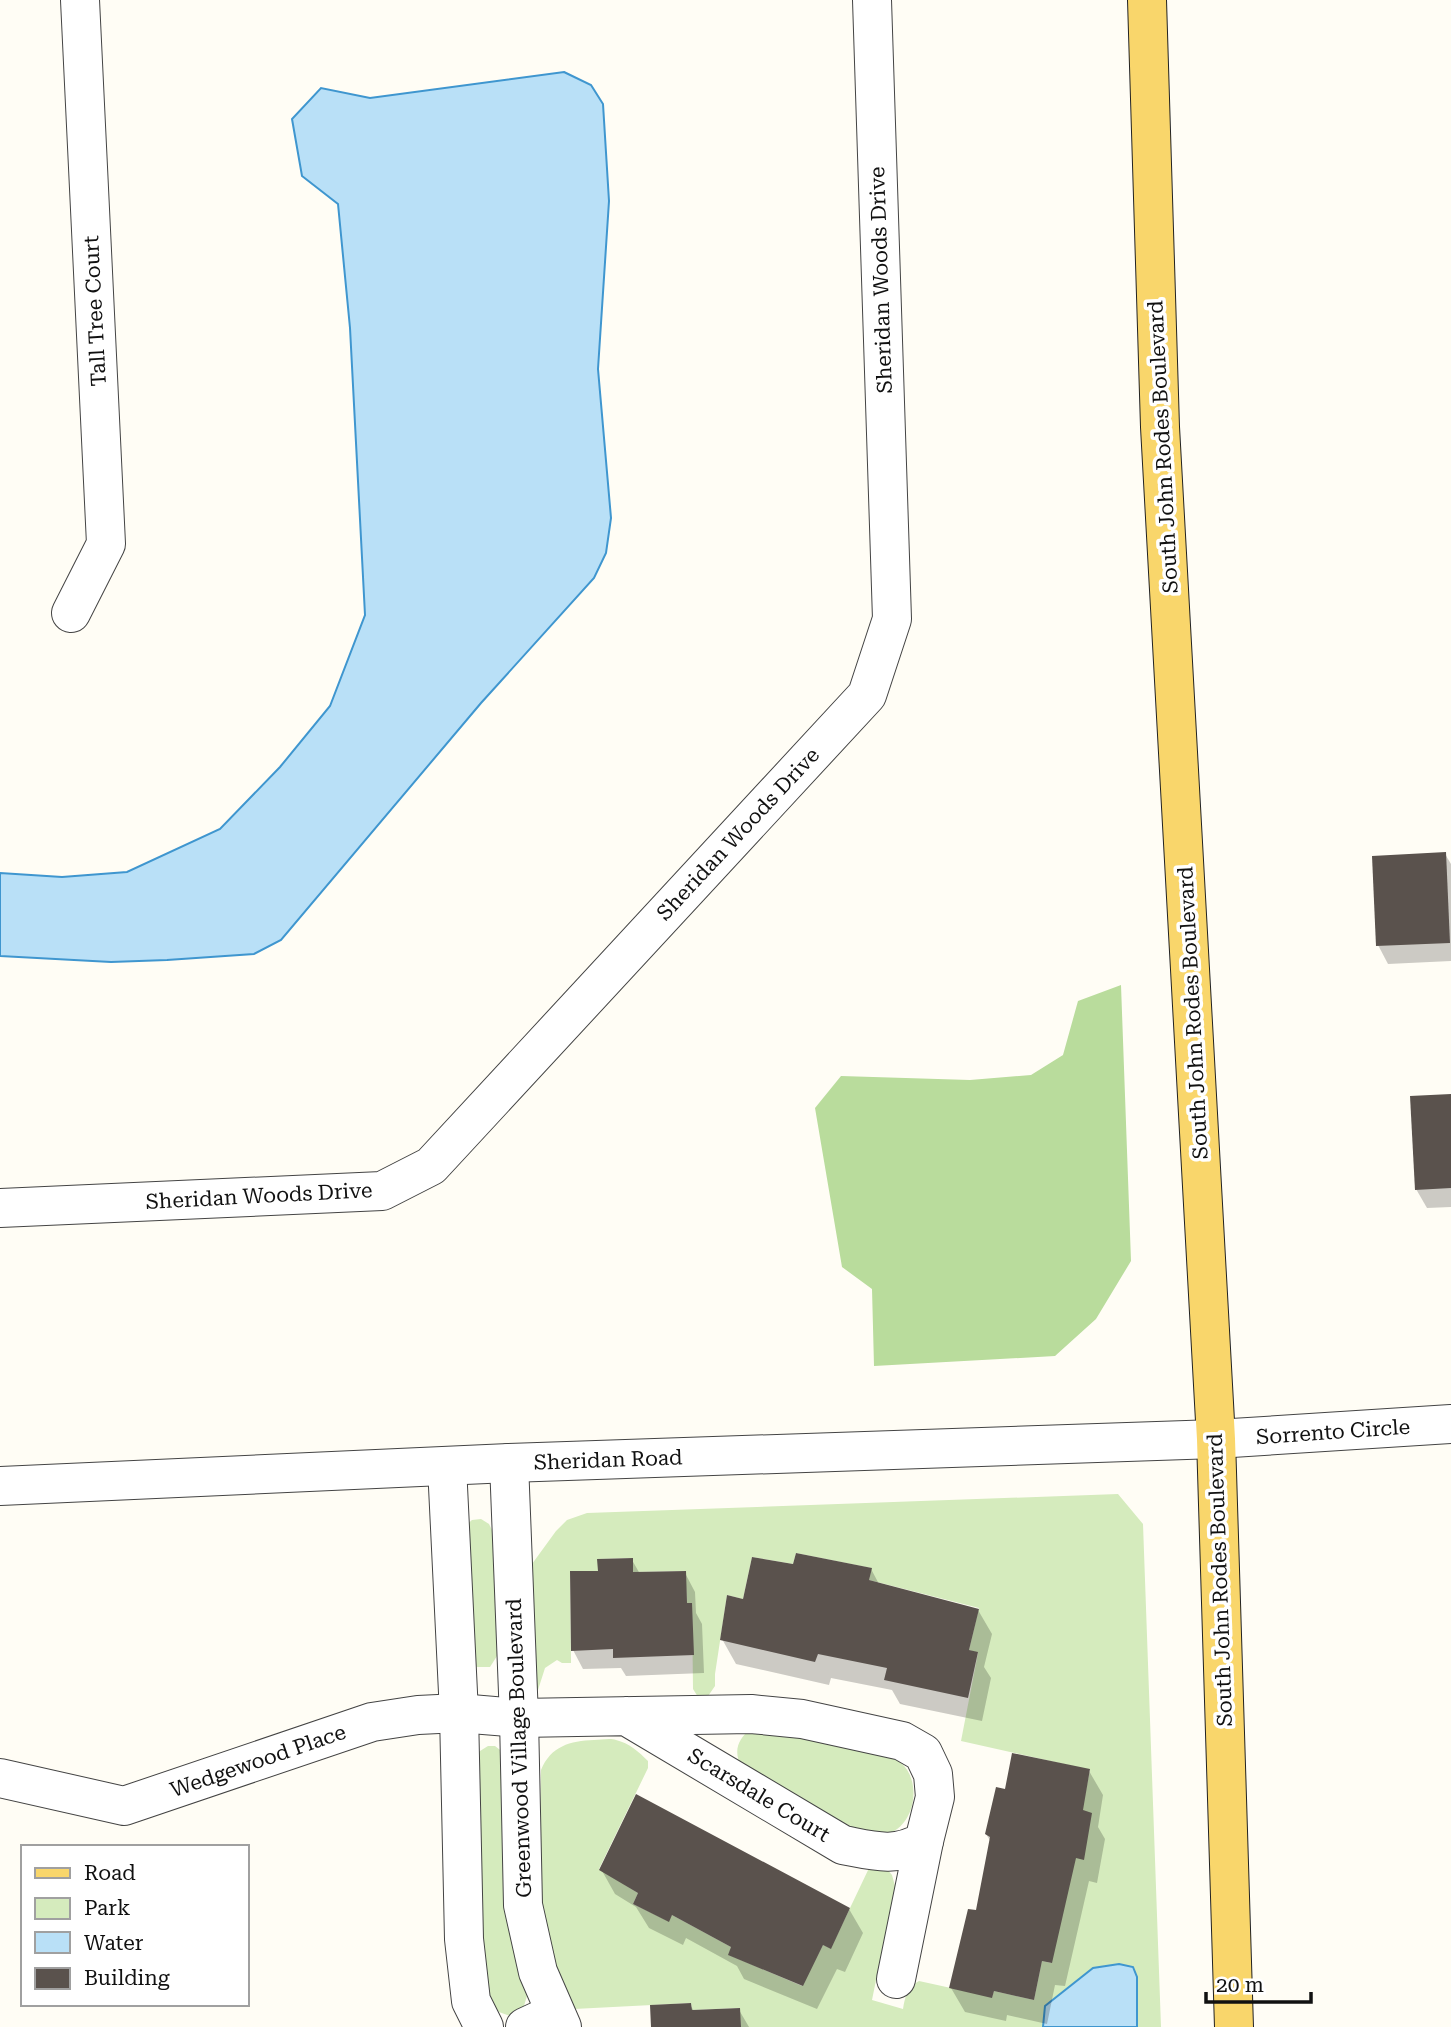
<svg xmlns="http://www.w3.org/2000/svg" width="1451" height="2027" font-family="'Roboto Serif',serif">
<rect width="100%" height="100%" fill="#fffdf5"/>
<!-- green -->
<g fill="#d5ebbd">
<path d="M1118 1494 1143 1524 1161 2027H741L739 2008 692 2010 691 2003 574 2009 567 2006 539 1899 541 1770C551 1746 570 1741 594 1740 601 1740 610 1738 616 1740 629 1743 639 1752 648 1761V1768L599 1869 638 1893 633 1904 668 1921 672 1915 731 1947 729 1955 802 1986 823 1945 831 1948 870 1866 886 1868 892 1875 895 1886 872 2000 903 2009C905 1997 907 1987 919 1981L992 1997 994 1991 1034 2000 1042 1961 1051 1963 1090 1770 961 1741 978 1653 969 1650 979 1608 869 1580 871 1568 796 1553 793 1564 752 1557 743 1599 727 1595 715 1674V1686L706 1699 698 1697 693 1689 692 1604 687 1603 685 1571 633 1572 632 1558 598 1559V1571H570L571 1663H562L557 1660 545 1668 538 1690 535 1685 532 1564 556 1531 567 1520 587 1513Z"/>
<path d="M481 1519 489 1524 494 1534 497 1656 490 1667H477L468 1660 464 1527 472 1520Z"/>
<path d="M752 1728C779 1733 884 1749 900 1762 924 1781 915 1832 881 1835 871 1836 860 1830 850 1826L743 1770C733 1753 736 1740 752 1728Z"/>
<path d="M488 1746H495L504 1753 527 1996 523 2009 513 2017 499 2012 484 1993 472 1756Z"/>
</g>
<!-- forest -->
<path fill="#b9dc9c" d="M1121 985 1131 1261 1096 1319 1055 1356 874 1366 872 1289 842 1267 815 1108 841 1076 970 1080 1031 1075 1063 1055 1078 1001Z"/>
<!-- water -->
<g fill="#b9e0f7" stroke="#3f96cf" stroke-width="2">
<path d="M564 72 591 85 603 104 609 201 598 369 611 518 606 553 594 578 481 703 281 940 254 954 167 960 111 962 0 956V873L62 877 127 872 220 829 280 767 330 706 365 615 350 328 338 204 302 176 292 119 321 88 370 98Z"/>
<path d="M1119 1964 1133 1967 1137 1977V2027H1043L1045 2006 1093 1968Z"/>
</g>
<!-- shadow -->
<g fill="#0003">
<path d="M1445 854 1451 864V961L1388 964 1378 945Z"/>
<path d="M1451 1095V1207L1427 1208 1416 1189Z"/>
<path d="M632 1560 640 1574 685 1573 695 1592 696 1613 702 1624 704 1673 626 1676 621 1668 583 1669 573 1650 600 1573Z"/>
<path d="M794 1566 871 1569 879 1584 978 1610 992 1634 984 1667 991 1678 982 1721 900 1704 892 1690 831 1678 829 1685 736 1664 722 1639 745 1601Z"/>
<path d="M1089 1771 1103 1795 1098 1827 1105 1839 1097 1883 1089 1881 1065 1986 1055 1985 1047 2024 1007 2015 1006 2021 965 2012 951 1988 977 1912 991 1842 986 1834 1007 1791Z"/>
<path d="M601 1869 849 1909 863 1933 845 1972 837 1969 817 2009 744 1979 737 1966 686 1938 683 1945 649 1928 636 1907 615 1894Z"/>
<path d="M690 2005 694 2011 739 2010 749 2027H652Z"/>
</g>
<!-- building -->
<g fill="#5a524d">
<path d="M1446 852 1450 943 1376 946 1372 856Z"/>
<path d="M1451 1094V1188L1415 1190 1410 1096Z"/>
<path d="M796 1553 872 1568 869 1580 979 1609 969 1650 978 1652 968 1698 884 1680 887 1668 818 1654 815 1662 720 1640 727 1595 743 1599 752 1557 793 1564Z"/>
<path d="M633 1558V1572L686 1571 687 1603H692L694 1655 613 1658V1649L571 1651 570 1571H598L597 1559Z"/>
<path d="M1012 1753 1090 1769 1083 1810 1092 1813 1084 1860 1076 1858 1052 1963 1042 1961 1034 2000 994 1991 992 1998 949 1988 968 1909 976 1910 990 1837 985 1834 996 1787 1005 1789Z"/>
<path d="M636 1794 850 1908 831 1949 823 1945 803 1986 728 1955 731 1947 672 1915 669 1922 633 1904 638 1893 599 1870Z"/>
<path d="M691 2003 692 2010 740 2008 741 2027H651L650 2005Z"/>
</g>
<g fill="none" stroke-linecap="round" stroke-linejoin="round">
<!-- minor casing -->
<g stroke="#444" stroke-width="40">
<g id="minor">
<path d="M71 613 106 544 80 0"/>
<path d="M0 1208 382 1191 431 1166 867 695 892 619 872 0"/>
<path d="M509 1463 519 1718 523 1905 538 1972 562 2027"/>
<path d="M447 1466 459 1713 464 1939 471 2001 484 2027"/>
<path d="M0 1486 509 1463 1216 1439 1451 1424"/>
<path d="M0 1778 124 1806 372 1722 418 1715 459 1713 519 1718 751 1714 802 1719 902 1741 923 1753 933 1774 935 1797 924 1841C895 1858 874 1851 843 1845L626 1716"/>
<path d="M896 1979 924 1841"/>
<path d="M525 2027 555 2013"/>
</g>
</g>
<!-- major casing -->
<g stroke="#222" stroke-width="40">
<path id="major" d="M1147 0 1160 427 1216 1439 1234 2027"/>
</g>
<!-- minor -->
<use href="#minor" stroke="#fff" stroke-width="38"/>
<!-- major -->
<use href="#major" stroke="#f9d66b" stroke-width="38"/>
</g>
<g text-anchor="middle" stroke-width="7" stroke-linejoin="round" paint-order="stroke">
<!-- street labels -->
<g font-size="21" fill="#111" stroke="#fff">
<text transform="translate(881 280) rotate(-92)" y="7">Sheridan Woods Drive</text>
<text transform="translate(95 311) rotate(-93)" y="7">Tall Tree Court</text>
<text transform="translate(1163 447) rotate(-93)" y="7">South John Rodes Boulevard</text>
<text transform="translate(738 834) rotate(-47)" y="7">Sheridan Woods Drive</text>
<text transform="translate(1193 1013) rotate(-93)" y="7">South John Rodes Boulevard</text>
<text transform="translate(259 1196) rotate(-3)" y="7">Sheridan Woods Drive</text>
<text transform="translate(1333 1432) rotate(-4)" y="7">Sorrento Circle</text>
<text transform="translate(608 1460) rotate(-2)" y="7">Sheridan Road</text>
<text transform="translate(1220 1580) rotate(-92)" y="7">South John Rodes Boulevard</text>
<text transform="translate(519 1748) rotate(-92)" y="7">Greenwood Village Boulevard</text>
<text transform="translate(258 1761) rotate(-19)" y="7">Wedgewood Place</text>
<text transform="translate(759 1795) rotate(31)" y="7">Scarsdale Court</text>
</g>
</g>
<!-- legend -->
<rect x="21" y="1845" width="228" height="161" fill="#ffffff" stroke="#a0a0a0" stroke-width="2"/>
<rect x="35" y="1868" width="35" height="10" fill="#f9d66b" stroke="#a0a0a0" stroke-width="2"/>
<text x="84" y="1880" font-size="21" fill="#111111">Road</text>
<rect x="35" y="1898" width="35" height="21" fill="#d5ebbd" stroke="#a0a0a0" stroke-width="2"/>
<text x="84" y="1915" font-size="21" fill="#111111">Park</text>
<rect x="35" y="1932" width="35" height="21" fill="#b9e0f7" stroke="#a0a0a0" stroke-width="2"/>
<text x="84" y="1950" font-size="21" fill="#111111">Water</text>
<rect x="35" y="1968" width="35" height="21" fill="#5a524d" stroke="#a0a0a0" stroke-width="2"/>
<text x="84" y="1985" font-size="21" fill="#111111">Building</text>
<!-- scale -->
<path d="M1206 1992v10h105v-10" fill="none" stroke="#111111" stroke-width="3.5"/>
<text x="1216" y="1992" font-size="21" fill="#111111" stroke="#ffffff" stroke-width="5" paint-order="stroke">20 m</text>
</svg>
